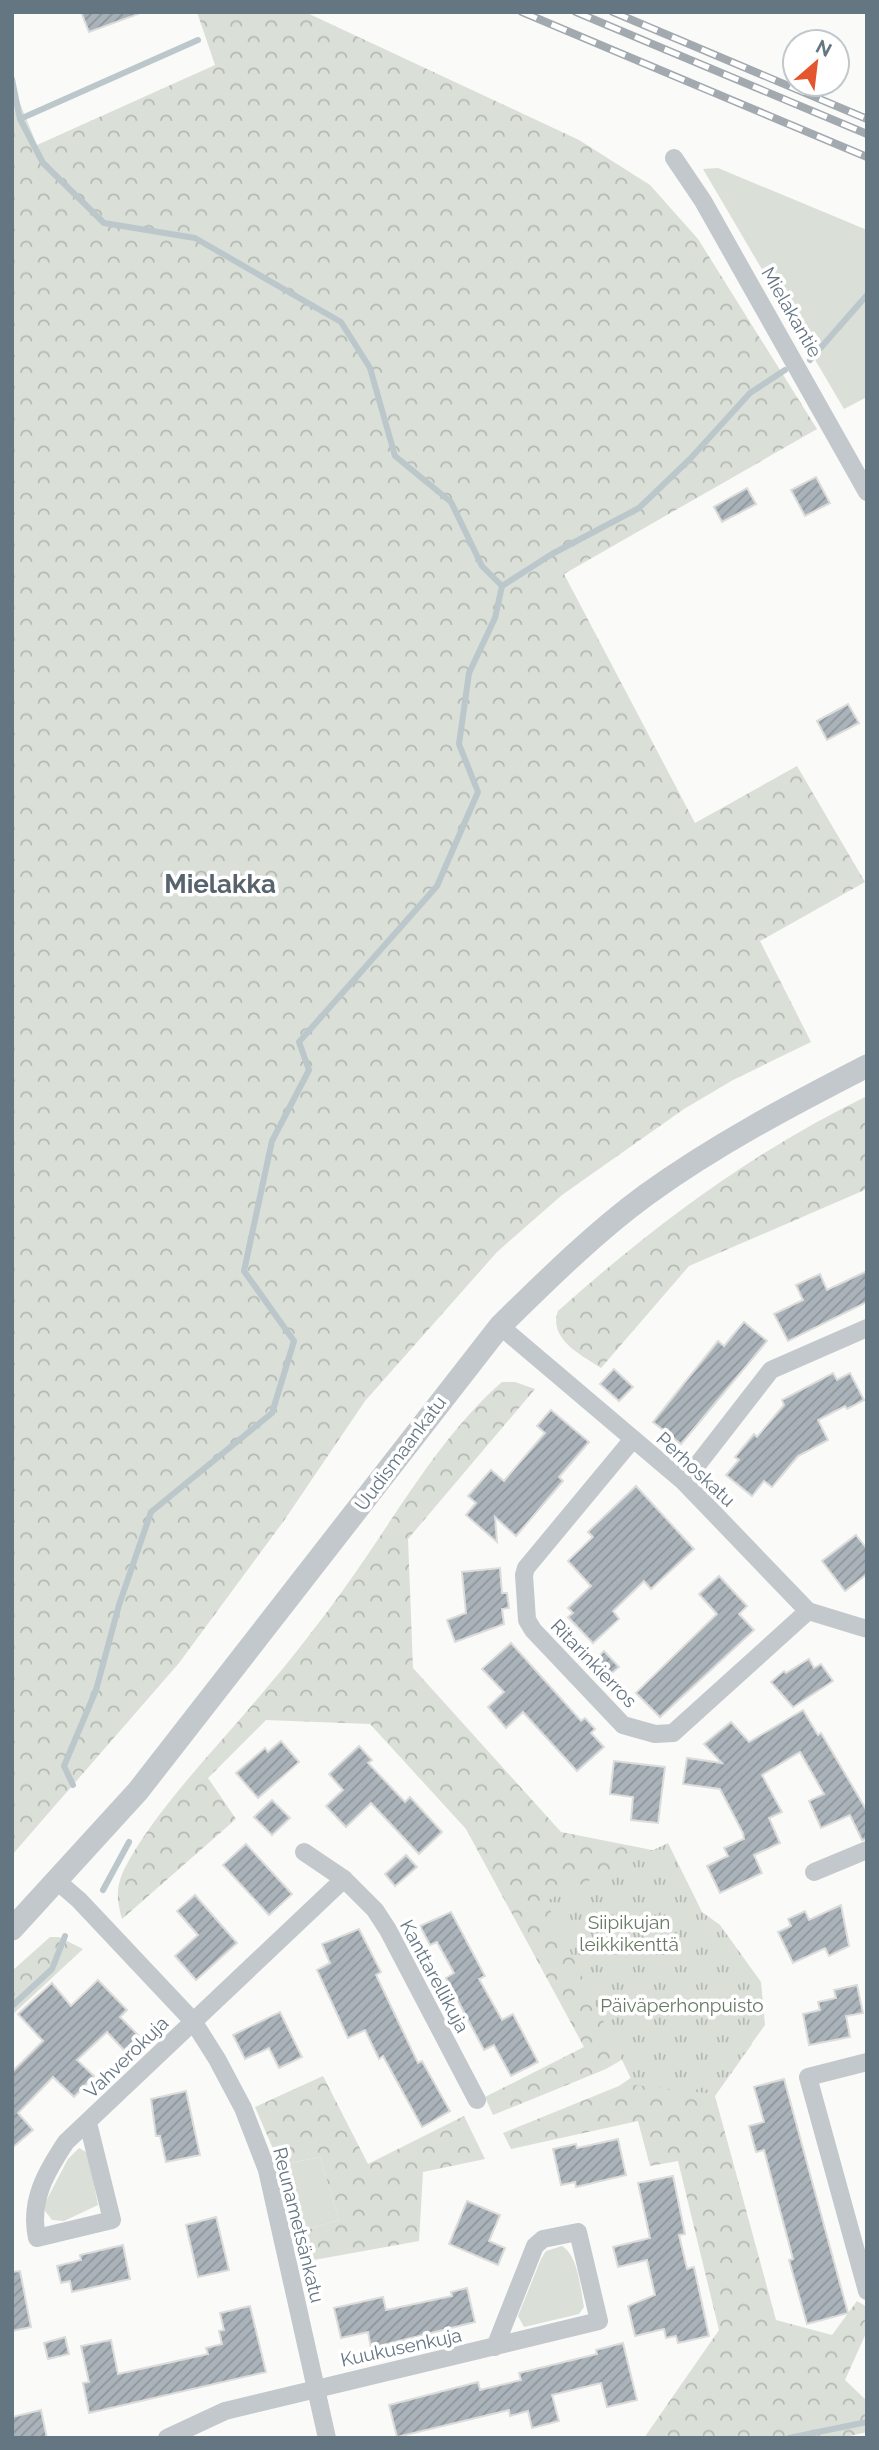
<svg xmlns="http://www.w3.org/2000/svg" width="879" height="2450" font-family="Raleway,sans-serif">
<defs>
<pattern id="forest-crowns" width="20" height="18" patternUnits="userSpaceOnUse" patternTransform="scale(1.75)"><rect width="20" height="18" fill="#dadfd7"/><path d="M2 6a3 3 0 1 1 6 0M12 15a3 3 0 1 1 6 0" fill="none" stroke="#b4b9b4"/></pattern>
<pattern id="park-tufts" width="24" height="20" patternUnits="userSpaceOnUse" patternTransform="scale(1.75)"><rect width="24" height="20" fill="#dadfd7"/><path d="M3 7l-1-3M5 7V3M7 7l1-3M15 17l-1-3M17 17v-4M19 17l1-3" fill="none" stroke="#b4b9b4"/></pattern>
<pattern id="building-hatch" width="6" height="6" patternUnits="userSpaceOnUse" patternTransform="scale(1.75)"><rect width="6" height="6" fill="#aab3b9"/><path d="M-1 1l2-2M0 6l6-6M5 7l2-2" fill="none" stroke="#8e969c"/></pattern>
</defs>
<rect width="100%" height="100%" fill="#fafaf8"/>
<!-- grass -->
<g fill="#dadfd7">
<path d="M718 168 867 230V397L844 409 703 169Z"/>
<path d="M79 2148 88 2153 98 2205 64 2221 52 2220 45 2211V2203L68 2159Z"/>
<path d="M320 2157 339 2220 300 2232 280 2165Z"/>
<path d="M562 2246C579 2257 580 2288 584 2307L579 2314 524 2327 518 2316 541 2259 546 2251Z"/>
</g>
<!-- forest -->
<g fill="url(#forest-crowns)">
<path d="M197 12H305L579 140 650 185 698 239 817 429 564 574 695 823 797 766 865 882 760 941 811 1042 733 1080 684 1109 562 1195 497 1252 365 1401 283 1522 179 1663 12 1855V84L37 145 215 65Z"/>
<path d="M867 1096V1189L689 1266 601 1368C581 1355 548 1339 558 1311 653 1226 752 1152 867 1096Z"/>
<path d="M502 1382H515L535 1389 408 1539 413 1668 561 1832 657 1851 637 2051 606 2069 493 2115 485 2097 584 2047 466 1829 370 1724 266 1720 208 1778 236 1819 122 1919C113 1889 119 1877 135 1850 173 1790 224 1740 269 1685 294 1656 318 1624 341 1593 390 1526 439 1436 502 1382Z"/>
<path d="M50 1937H59L83 1949 12 2015V1971Z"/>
<path d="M708 2011 752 2044 715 2096 776 2320 832 2335 857 2301 867 2307V2331L845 2380 867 2401V2432L841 2438H644L719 2330 678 2161 650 2166 638 2121 511 2149 503 2133 619 2086 673 2049Z"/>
<path d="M323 2076 368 2164 464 2116 485 2159 423 2172 419 2241 308 2261 300 2232 339 2220 320 2157 280 2165 255 2107Z"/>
</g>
<!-- park -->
<path fill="url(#park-tufts)" d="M668 1843 702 1912 720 1925 761 1982 765 2025 715 2094 634 2085 546 1901Z"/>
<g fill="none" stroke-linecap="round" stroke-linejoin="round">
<!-- stream -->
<g stroke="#bbc7cb" stroke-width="6">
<path d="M12 79 20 119 43 163 104 223 195 238 341 322 370 368 395 456 451 502 482 566 502 586"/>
<path d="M20 119 198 40"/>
<path d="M810 360 867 295"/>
<path d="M73 1785 64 1766 96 1690 119 1605 151 1512 272 1413 294 1341 244 1271 272 1141 309 1070 299 1042 437 886 478 792 459 744 469 673 495 618 502 586 552 554 639 508 690 459 750 393 785 370"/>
<path d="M103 1890 129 1842"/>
<path d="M12 2006 52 1969 65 1936"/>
<path d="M789 2438 867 2422"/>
</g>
</g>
<!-- building -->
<g fill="url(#building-hatch)" stroke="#dcdcda" stroke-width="2">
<path d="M81 12H137L138 14 89 32Z"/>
<path d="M816 477 830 503 805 516 791 490Z"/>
<path d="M747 488 756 504 722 522 714 507Z"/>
<path d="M848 704 859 723 827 740 817 721Z"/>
<path d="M867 1271V1302L788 1341 774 1314 803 1300 796 1285 820 1274 827 1290Z"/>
<path d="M744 1322 767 1341 681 1444 653 1422 718 1341 724 1346Z"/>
<path d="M614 1369 633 1387 619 1401 600 1384Z"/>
<path d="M833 1373 837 1380 850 1373 864 1400 847 1409 845 1406 818 1420 828 1440 798 1456 772 1487 764 1481 752 1496 726 1475 739 1460 735 1457 754 1434 757 1437 784 1405 782 1400Z"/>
<path d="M551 1410 589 1442 559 1477 563 1481 516 1536 495 1517 497 1542 466 1515 476 1503 468 1496 491 1470 504 1481 545 1433 537 1426Z"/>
<path d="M636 1486 694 1549 651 1589 644 1581 613 1611 619 1619 593 1643 568 1617 573 1613 568 1608 591 1586 568 1561 593 1537 588 1532Z"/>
<path d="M856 1535 867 1549V1574L845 1591 822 1561Z"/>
<path d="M500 1568 502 1593H507L509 1608 502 1609 504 1624 455 1642 447 1620 466 1613 462 1572Z"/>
<path d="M719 1576 747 1606 739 1614 754 1630 660 1717 636 1693 717 1614 699 1594Z"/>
<path d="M511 1643 581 1721 585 1718 595 1729 591 1733 604 1747 577 1771 523 1712 506 1728 488 1707 504 1692 482 1669Z"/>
<path d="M604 1651 619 1667 607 1677 593 1662Z"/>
<path d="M809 1659 814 1668 821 1664 833 1681 793 1707 771 1682 784 1671 786 1673Z"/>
<path d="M803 1710 818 1735 821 1733 867 1811V1839L862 1840 850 1815 821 1828 809 1801 824 1794 800 1752 762 1775 782 1812 769 1818 780 1843 754 1855 762 1873 720 1893 707 1866 728 1856 724 1848 744 1839 743 1833 720 1789 683 1784 687 1758 722 1763 704 1744 731 1722 749 1742Z"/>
<path d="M281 1741 299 1762 258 1798 236 1773 265 1748 268 1752Z"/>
<path d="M359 1746 372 1760 368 1763 405 1802 410 1797 442 1832 419 1854 371 1803 346 1827 326 1806 343 1790 329 1774Z"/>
<path d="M614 1761 665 1767 658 1823 631 1820 633 1797 610 1794Z"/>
<path d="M272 1800 290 1818 272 1835 254 1817Z"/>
<path d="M246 1844 292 1894 269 1915 223 1865Z"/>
<path d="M406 1855 417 1867 395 1886 385 1874Z"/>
<path d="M195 1895 237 1943 196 1980 175 1956 198 1935 177 1911Z"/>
<path d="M841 1905 849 1946 829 1956 825 1948 793 1963 778 1932 791 1926 788 1919 805 1911 809 1920Z"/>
<path d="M451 1912 485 1976 479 1979 502 2020 513 2014 538 2062 511 2076 494 2045 484 2050 446 1978 454 1973 437 1942 430 1945 420 1926Z"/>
<path d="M359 1929 381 1972 376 1975 418 2063 422 2061 450 2111 422 2127 383 2056 379 2059 365 2030 348 2038 317 1970 330 1963 322 1944Z"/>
<path d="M98 1980 127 2010 120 2017 139 2036 124 2050 107 2032 77 2060 94 2076 74 2097 53 2077 18 2113 33 2130 12 2148V2072L43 2041 18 2014 52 1983 71 2006Z"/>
<path d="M857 1985 863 2013 846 2016 850 2037 809 2045 803 2014 820 2010 818 2002 836 1998 834 1990Z"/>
<path d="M280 2012 302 2057 279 2068 269 2048 245 2059 233 2035Z"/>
<path d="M784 2079 848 2313 807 2324 789 2260 793 2259 764 2150 756 2152 749 2126 764 2122 754 2087Z"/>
<path d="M186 2091 200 2155 166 2162 160 2136H156L151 2099Z"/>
<path d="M618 2139 626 2175 576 2187 575 2182 561 2185 553 2149 576 2144 577 2148Z"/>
<path d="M673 2176 685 2234 679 2235 687 2269 694 2267 709 2336 678 2343 676 2336 666 2338 664 2329 635 2336 628 2306 655 2295 647 2260 618 2267 613 2247 650 2238 638 2183Z"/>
<path d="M467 2201 500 2215 489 2241 505 2248 498 2265 449 2244Z"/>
<path d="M216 2217 229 2270 198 2277 186 2225Z"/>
<path d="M123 2245 130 2279 72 2292 70 2281 61 2283 57 2266 81 2260 80 2255Z"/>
<path d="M20 2271 31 2327 12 2331V2272Z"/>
<path d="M467 2288 475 2322 371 2348 368 2332 341 2338 334 2308 383 2297 386 2310 452 2296 451 2292Z"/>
<path d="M250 2306 266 2372 89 2413 83 2383 89 2382 81 2346 111 2340 118 2374 208 2354 206 2348 222 2344 219 2331 224 2330 220 2313Z"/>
<path d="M65 2337 69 2354 48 2359 44 2343Z"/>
<path d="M623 2343 637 2400 607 2407 601 2383 552 2395 559 2421 532 2428 528 2411 510 2416 509 2410 397 2437 389 2405 478 2382 480 2390 521 2380 519 2373 597 2354 596 2350Z"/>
<path d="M41 2410 47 2438H12V2417Z"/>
</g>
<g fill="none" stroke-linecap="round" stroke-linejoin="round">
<!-- minor -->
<g stroke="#c3c8cc" stroke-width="18">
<path d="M674 158 703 201 867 492"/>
<path d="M500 1326 684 1482 808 1611 867 1629"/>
<path d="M633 1439 526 1568 524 1575 527 1620 533 1630 623 1725 655 1734 673 1733 808 1611"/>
<path d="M684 1482 771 1370 867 1328"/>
<path d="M814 1872 867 1850"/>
<path d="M344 1879 375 1910 388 1930 477 2100"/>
<path d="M57 1881 79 1900 193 2021 217 2059 243 2108 267 2170 327 2438"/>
<path d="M867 2062 808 2077 867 2291"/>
<path d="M88 2123 112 2220 37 2238C29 2201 46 2172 66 2142L344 1879 304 1852"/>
<path d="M167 2438 225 2411 599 2321 578 2232 543 2239 535 2246 495 2347"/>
</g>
<!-- tertiary -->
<path stroke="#c3c8cc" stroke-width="23" d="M12 1929 138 1791 500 1326C546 1281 593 1234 646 1195 715 1145 791 1105 867 1066"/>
<!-- rail casing -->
<g stroke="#a2aab0" stroke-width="8">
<g id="rail">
<path d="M522 12 867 157"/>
<path d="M576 12 867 134"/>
<path d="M613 12 867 119"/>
</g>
</g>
<!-- rail -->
<use href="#rail" stroke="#fff" stroke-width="5" stroke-dasharray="16" stroke-linecap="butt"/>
</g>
<g text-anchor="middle" stroke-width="7" stroke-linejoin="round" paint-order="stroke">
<!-- street labels -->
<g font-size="19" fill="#657683" stroke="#fff">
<text transform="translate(792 312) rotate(60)" y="7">Mielakantie</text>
<text transform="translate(400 1453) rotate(-53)" y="7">Uudismaankatu</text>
<text transform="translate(696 1469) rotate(43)" y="7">Perhoskatu</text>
<text transform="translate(594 1663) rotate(46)" y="7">Ritarinkierros</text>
<text transform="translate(435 1976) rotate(62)" y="7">Kanttarellikuja</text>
<text transform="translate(126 2057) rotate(-44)" y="7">Vahverokuja</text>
<text transform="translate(299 2225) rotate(76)" y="7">Reunametsänkatu</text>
<text transform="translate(401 2347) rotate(-12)" y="7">Kuukusenkuja</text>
</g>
<!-- park labels -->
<g font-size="19" fill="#687a64" stroke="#fff">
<text x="629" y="1929">Siipikujan<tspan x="629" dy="22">leikkikenttä</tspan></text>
<text x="682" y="2012">Päiväperhonpuisto</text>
</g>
<!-- district labels -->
<g font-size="26" font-weight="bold" fill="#57646e" stroke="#fff">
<text x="220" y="893">Mielakka</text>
</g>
</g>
<!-- border -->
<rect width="879" height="2450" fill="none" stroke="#657683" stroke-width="28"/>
<!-- north arrow -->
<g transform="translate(816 63) rotate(28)"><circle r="33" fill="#ffffff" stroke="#c1c8cd" stroke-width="2"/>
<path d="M0-5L12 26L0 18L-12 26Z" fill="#e4572e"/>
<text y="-10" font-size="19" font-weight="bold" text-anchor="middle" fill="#657683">N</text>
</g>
</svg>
